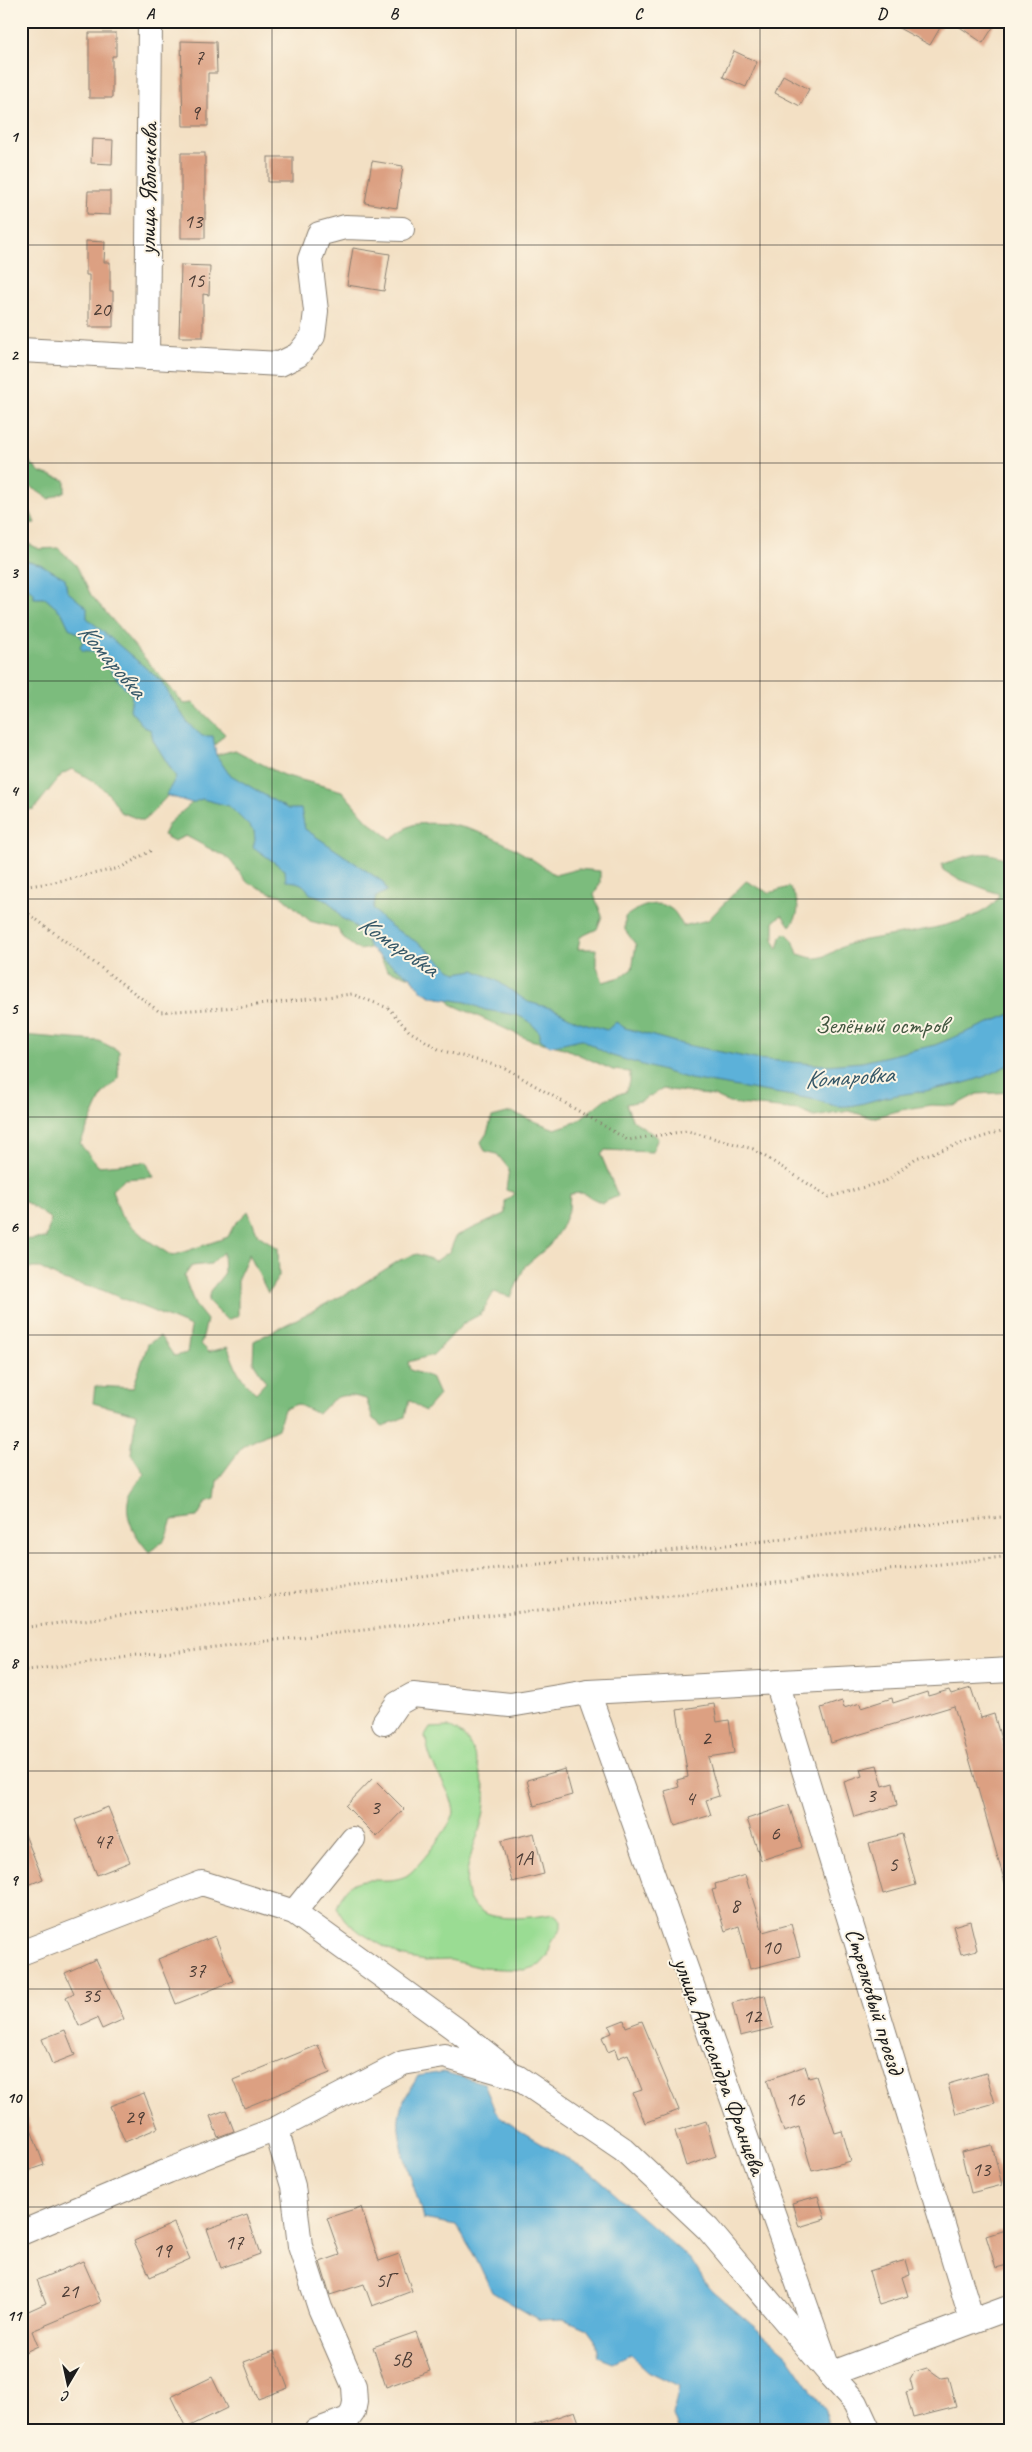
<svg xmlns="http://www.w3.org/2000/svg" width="1032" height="2452" font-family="Caveat,sans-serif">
<rect width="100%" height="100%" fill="#fcf5e5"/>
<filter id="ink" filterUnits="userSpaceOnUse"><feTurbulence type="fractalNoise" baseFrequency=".02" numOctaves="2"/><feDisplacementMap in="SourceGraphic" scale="10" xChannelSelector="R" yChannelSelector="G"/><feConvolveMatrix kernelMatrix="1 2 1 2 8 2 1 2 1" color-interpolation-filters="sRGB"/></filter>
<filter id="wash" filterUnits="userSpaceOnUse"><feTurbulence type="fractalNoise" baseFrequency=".0096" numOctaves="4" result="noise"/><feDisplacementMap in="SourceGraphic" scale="20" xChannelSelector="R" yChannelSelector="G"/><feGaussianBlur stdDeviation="1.12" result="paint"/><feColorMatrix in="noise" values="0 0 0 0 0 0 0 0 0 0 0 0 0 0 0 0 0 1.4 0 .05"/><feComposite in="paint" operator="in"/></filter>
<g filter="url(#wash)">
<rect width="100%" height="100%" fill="#f3e0c4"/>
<!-- green -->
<path fill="#9adc93" stroke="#5b7c58" d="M448 1727C468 1735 471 1744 477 1763 479 1772 484 1783 485 1792 487 1816 476 1836 470 1859 451 1926 508 1921 554 1914L561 1920V1929L551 1942 548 1956 540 1965 525 1970 483 1968 450 1960 424 1961 400 1956 361 1933 345 1920 337 1908C352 1863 377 1889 406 1876 416 1871 454 1822 454 1812 452 1792 437 1776 431 1759 428 1752 427 1744 425 1736L430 1728Z"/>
<!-- forest -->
<g fill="#7bbc7d" stroke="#4c6c4c">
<path d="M21 460 30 462 40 472 65 480V491L49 499 21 480Z"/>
<path d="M21 503 30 511 35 523 22 524 24 541 39 549 58 548 76 565 91 595 184 704 193 703 225 734 144 821 120 812C111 790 92 780 72 769L62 774 34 809 21 811Z"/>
<path d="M235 750 283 775 342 791 368 821 391 839C398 835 409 824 417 824 467 818 517 847 555 875L578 869 600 871V883L594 895 602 916 597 929 580 937 578 949H596V964L603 982 621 977 632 969 636 945 625 930V917C637 908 656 898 671 909 676 912 680 921 683 926L708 920 746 881 769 893 789 887C799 901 802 912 790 926L782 915 774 921V942L778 949 781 937 786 933 793 940 798 954C803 955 811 959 817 958 829 957 840 946 852 943 883 934 990 928 999 894L956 878 943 870 942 864C972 856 980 847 1011 861V1092L977 1094 954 1106 931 1105 901 1110 872 1118 849 1111 814 1117 798 1110 729 1103 714 1096 663 1089 641 1101 626 1104 632 1119 658 1138 652 1152 605 1150 601 1155 618 1196 602 1203 582 1193 570 1194 569 1209 561 1228 549 1246 525 1266 511 1297 494 1292 481 1314 464 1323 433 1355 408 1362 410 1370 431 1377 439 1395 425 1411 409 1400 405 1417 383 1426 373 1419 366 1399C340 1392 336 1395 318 1414L297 1404 284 1409 278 1429 243 1446 217 1481 215 1499 206 1502 197 1517 172 1520 164 1541 149 1552C136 1537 123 1518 129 1497 131 1490 140 1481 144 1474L131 1454 136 1414 93 1403 95 1386 133 1388 148 1344 160 1336 174 1356 187 1353 191 1327 102 1290 63 1280 40 1268H21V1240L46 1238 51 1219 21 1199V1035L99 1041 119 1051 118 1079 103 1093 80 1144 98 1166 146 1162 154 1177 124 1179 112 1190 121 1216 146 1239 172 1256 228 1237 234 1225 248 1211 258 1235 278 1248 279 1276 268 1293 249 1254 238 1278V1316L227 1320 208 1301 210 1291 224 1274 223 1252 211 1264 192 1266 184 1276 195 1305 207 1320 201 1344 209 1352 228 1347C234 1365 240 1380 256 1393L266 1382 253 1362 254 1341 351 1291 400 1260 417 1254 436 1261 450 1251 456 1236 505 1214V1201L515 1193 506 1190 509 1169 497 1154 485 1151 481 1142 487 1133 492 1117 511 1112 555 1129 576 1122 605 1099 625 1092 630 1082V1072L613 1070 564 1048 530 1040 451 1004 448 999 433 997 422 991 411 977 387 970 380 957 370 948 359 950 345 940 337 928 310 921 281 895 271 893 247 882 229 859 186 836 174 841 163 835 169 823 192 803 216 755Z"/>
</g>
<!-- water -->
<g fill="#5cb1d9" stroke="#3c667a">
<path d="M21 557 23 560 40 564 65 578 67 591 87 608V618L161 681 187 722 202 736H213L216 755 229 774 288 809H301L305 829 383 882 387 891 376 897 373 908C386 928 407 934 425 948 436 956 444 966 456 973L474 970 496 980 528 1002 554 1009 577 1021 607 1030 616 1022 625 1028 682 1044 755 1059 826 1065 862 1062 935 1045 1011 1014V1063C1002 1068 993 1074 983 1077 954 1088 923 1091 892 1096 863 1101 847 1114 817 1100L690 1079 609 1055 581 1039 550 1046 540 1039V1033L529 1021 517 1015 485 1010 466 1002 433 997 422 991 411 977 380 957 370 948 365 937 351 923 341 918C335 905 324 897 310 894 304 883 299 882 286 881L285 870 253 847 255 840 254 831 229 806 202 799 192 803 166 795 176 777 153 740 151 730 144 727 130 710 132 695C125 688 118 681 113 673 103 661 103 649 83 651L80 647 83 641 79 634 69 628 62 613 45 598H34V593L21 582Z"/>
<path d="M443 2072 484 2083 495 2111 501 2117 519 2130 590 2172 691 2260 708 2287 787 2355 825 2410 829 2431H679L673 2415 679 2386 648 2371 630 2354 613 2362 598 2356 595 2340 587 2329 564 2319 539 2320 492 2292 477 2260 456 2225 423 2219C417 2191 396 2144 399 2118 400 2102 411 2089 418 2076Z"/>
</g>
<g id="blocks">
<!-- building -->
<g fill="#dca082">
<path d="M886 21H944L930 45Z"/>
<path d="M951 21H997L983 43Z"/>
<path d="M89 33H116V56H112V98H89Z"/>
<path d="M181 41 216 42 217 73H208V126H183Z"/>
<path d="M734 51 757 62 746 87 723 77Z"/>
<path d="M783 75 809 89 800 106 775 93Z"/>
<path d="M92 139 113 140 112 164 91 163Z"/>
<rect x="181" y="153" width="24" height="85"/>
<rect x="268" y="157" width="25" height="25"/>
<path d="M372 161 403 166 397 208 365 203Z"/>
<path d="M88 191H110V215L87 214Z"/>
<path d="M86 241 105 242 104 262H110V291H113V327H89V275H86Z"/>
<path d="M353 248 390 254 384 291 347 285Z"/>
<path d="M181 265 210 266 209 295 203 294V337H179Z"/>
<path d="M971 1688 981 1718 994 1714 1011 1775V1885L1006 1886 954 1706 831 1743 821 1708 842 1701 844 1708 860 1703 861 1708 892 1698 893 1703 927 1692 928 1696 949 1690 951 1694Z"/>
<path d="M714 1704 717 1722 729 1720 734 1753 708 1757 719 1796 706 1800 711 1815 675 1826 665 1791 679 1787 677 1780 688 1777 677 1710Z"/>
<path d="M877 1765 883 1786 893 1783 897 1805 854 1817 844 1782 862 1776 860 1769Z"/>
<path d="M565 1769 572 1795 534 1806 527 1780Z"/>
<path d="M373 1778 404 1809 377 1837 346 1806Z"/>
<path d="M789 1805 802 1847 761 1860 747 1819Z"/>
<path d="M108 1807 130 1862 97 1875 75 1820Z"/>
<path d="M21 1825 43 1879 21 1888Z"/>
<path d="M534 1833 544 1874 512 1882 501 1841Z"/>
<path d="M902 1834 916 1885 883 1894 869 1843Z"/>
<path d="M745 1875 763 1932 791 1924 800 1956 750 1969 739 1926 725 1931 712 1890 716 1889 715 1884Z"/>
<path d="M970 1921 977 1950 961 1954 953 1926Z"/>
<path d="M215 1936 233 1981 176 2004 158 1959Z"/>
<path d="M96 1959 124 2019 102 2029 97 2018 79 2026 66 1997 74 1993 65 1973Z"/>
<path d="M765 1995 773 2028 740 2036 732 2003Z"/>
<path d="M624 2020 626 2027 642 2021 679 2110 645 2123 633 2093 642 2090 628 2054 618 2058 615 2049 608 2052 602 2037 612 2033 609 2026Z"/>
<path d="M65 2030 75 2055 52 2064 42 2039Z"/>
<path d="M318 2045 330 2073 244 2108 233 2080Z"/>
<path d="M805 2066 809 2078 816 2076 835 2133 842 2131 851 2161 812 2171 799 2127 784 2132 767 2080Z"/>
<path d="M986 2073 995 2103 956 2114 948 2084Z"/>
<path d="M144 2093 158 2128 125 2142 110 2106Z"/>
<path d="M21 2108H23L44 2165 21 2173Z"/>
<path d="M226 2110 234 2131 218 2137 210 2116Z"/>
<path d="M706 2121 716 2156 686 2166 675 2131Z"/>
<path d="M992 2145 1002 2185 971 2193 961 2152Z"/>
<path d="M818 2196 825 2219 799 2227 792 2203Z"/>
<path d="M361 2207 379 2261 399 2254 412 2291 372 2306 364 2284 330 2295 320 2262 340 2255 327 2218Z"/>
<path d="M247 2215 260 2254 221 2268 207 2229Z"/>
<path d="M174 2223 190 2259 150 2277 134 2241Z"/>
<path d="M1011 2228V2264L996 2268 986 2236Z"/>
<path d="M906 2260 910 2274 902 2277 908 2296 879 2305 869 2271Z"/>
<path d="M83 2261 101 2302 32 2331 38 2346 21 2354V2307L24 2313 46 2303 37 2280Z"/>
<path d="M416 2332 430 2371 386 2387 373 2347Z"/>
<path d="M274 2351 288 2388 258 2399 244 2362Z"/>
<path d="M927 2368 941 2378 948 2377 956 2407 913 2418 906 2392 913 2390 910 2379 914 2372Z"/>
<path d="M212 2377 227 2408 186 2428 171 2397Z"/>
<path d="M575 2411 582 2431H526L525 2428Z"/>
</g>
</g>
</g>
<g filter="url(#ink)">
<use href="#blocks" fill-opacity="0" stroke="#887e70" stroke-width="1"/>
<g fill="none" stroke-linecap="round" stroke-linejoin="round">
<!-- minor casing -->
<g stroke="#887e70" stroke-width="26">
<g id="minor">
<path d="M21 350 280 364 298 355 313 336 316 311 310 259 319 234 345 227 402 229"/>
<path d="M147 357 150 21"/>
<path d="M777 1682 972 2320"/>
<path d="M588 1692 830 2374 856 2403 869 2431"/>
<path d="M384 1723 397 1704 413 1695 510 1705 588 1692 1011 1670"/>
<path d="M294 1912 353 1839"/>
<path d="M21 1953 202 1883 294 1912 454 2028 507 2070"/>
<path d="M276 2129 293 2186 300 2246 320 2308 354 2386 355 2402 353 2412 348 2419 316 2431"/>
<path d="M21 2233 168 2171 276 2129 403 2063 444 2056 517 2077 623 2149 708 2229 830 2374 1011 2307"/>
</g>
</g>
<!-- path -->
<g stroke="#887e70" stroke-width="3" stroke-dasharray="1 4" stroke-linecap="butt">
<path d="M21 887 50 883 120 868 152 850"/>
<path d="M21 908 160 1012 240 1007 352 994 388 1008 409 1031 440 1050 505 1068 628 1140 687 1131 753 1149 829 1197 886 1181 916 1158 1011 1128"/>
<path d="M21 1628 461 1572 1011 1516"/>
<path d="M21 1671 128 1657 1011 1556"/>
</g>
<!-- minor -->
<use href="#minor" stroke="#fff" stroke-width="24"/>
</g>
</g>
<!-- grid -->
<path fill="none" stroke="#1c1c1c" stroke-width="1" stroke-opacity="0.55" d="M272 21V2431M516 21V2431M760 21V2431M21 245H1011M21 463H1011M21 681H1011M21 899H1011M21 1117H1011M21 1335H1011M21 1553H1011M21 1771H1011M21 1989H1011M21 2207H1011"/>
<g text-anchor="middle" stroke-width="4" stroke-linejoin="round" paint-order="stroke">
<!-- number labels -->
<g font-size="21" fill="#4c3d36">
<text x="199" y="64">7</text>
<text x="195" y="119">9</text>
<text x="193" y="228">13</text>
<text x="195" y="287">15</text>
<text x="101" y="316">20</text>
<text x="706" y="1745">2</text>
<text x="871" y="1802">3</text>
<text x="690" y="1805">4</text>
<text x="375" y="1814">3</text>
<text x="775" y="1840">6</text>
<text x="103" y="1848">47</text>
<text x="523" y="1865">1А</text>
<text x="893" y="1871">5</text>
<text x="735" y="1912">8</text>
<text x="771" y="1954">10</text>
<text x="196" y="1977">37</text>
<text x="91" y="2002">35</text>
<text x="752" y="2023">12</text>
<text x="795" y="2106">16</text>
<text x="134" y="2124">29</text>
<text x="981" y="2176">13</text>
<text x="234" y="2249">17</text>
<text x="162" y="2257">19</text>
<text x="385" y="2287">5Г</text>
<text x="69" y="2298">21</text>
<text x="401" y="2366">5В</text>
</g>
<!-- street labels -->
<g font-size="24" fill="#1c1c1c" stroke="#fcf5e5">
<text transform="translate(148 189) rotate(-89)" y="8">улица Яблочкова</text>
<text transform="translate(875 2001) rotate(73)" y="8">Стрелковый проезд</text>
<text transform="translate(720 2066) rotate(70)" y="8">улица Александра Францева</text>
</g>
<!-- park labels -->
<g font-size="24" fill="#425640" stroke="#fcf5e5">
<text x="881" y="1033">Зелёный остров</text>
</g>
<!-- water labels -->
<g font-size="25" font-style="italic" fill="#365868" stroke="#fcf5e5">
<text transform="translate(113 660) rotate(49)" y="9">Комаровка</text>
<text transform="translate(399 945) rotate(34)" y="9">Комаровка</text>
<text transform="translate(849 1076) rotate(-4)" y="9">Комаровка</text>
</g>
</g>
<!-- margin -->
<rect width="1032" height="2452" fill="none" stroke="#fcf5e5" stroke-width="55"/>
<!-- north arrow -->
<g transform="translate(68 2384) rotate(189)" stroke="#fcf5e5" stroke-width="4" paint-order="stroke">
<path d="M0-4L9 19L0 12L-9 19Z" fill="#1c1c1c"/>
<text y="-8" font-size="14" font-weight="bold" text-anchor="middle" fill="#1c1c1c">С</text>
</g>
<rect x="28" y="28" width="976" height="2396" fill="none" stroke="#1c1c1c" stroke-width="2"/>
<g font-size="16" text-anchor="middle" font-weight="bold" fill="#1c1c1c">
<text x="150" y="19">A</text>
<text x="394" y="19">B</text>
<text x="638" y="19">C</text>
<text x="882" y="19">D</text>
<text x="14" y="142">1</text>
<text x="14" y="360">2</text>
<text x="14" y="578">3</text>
<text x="14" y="796">4</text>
<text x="14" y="1014">5</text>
<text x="14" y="1232">6</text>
<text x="14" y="1450">7</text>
<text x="14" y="1668">8</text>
<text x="14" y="1885">9</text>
<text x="14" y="2103">10</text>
<text x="14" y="2321">11</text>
</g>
</svg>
